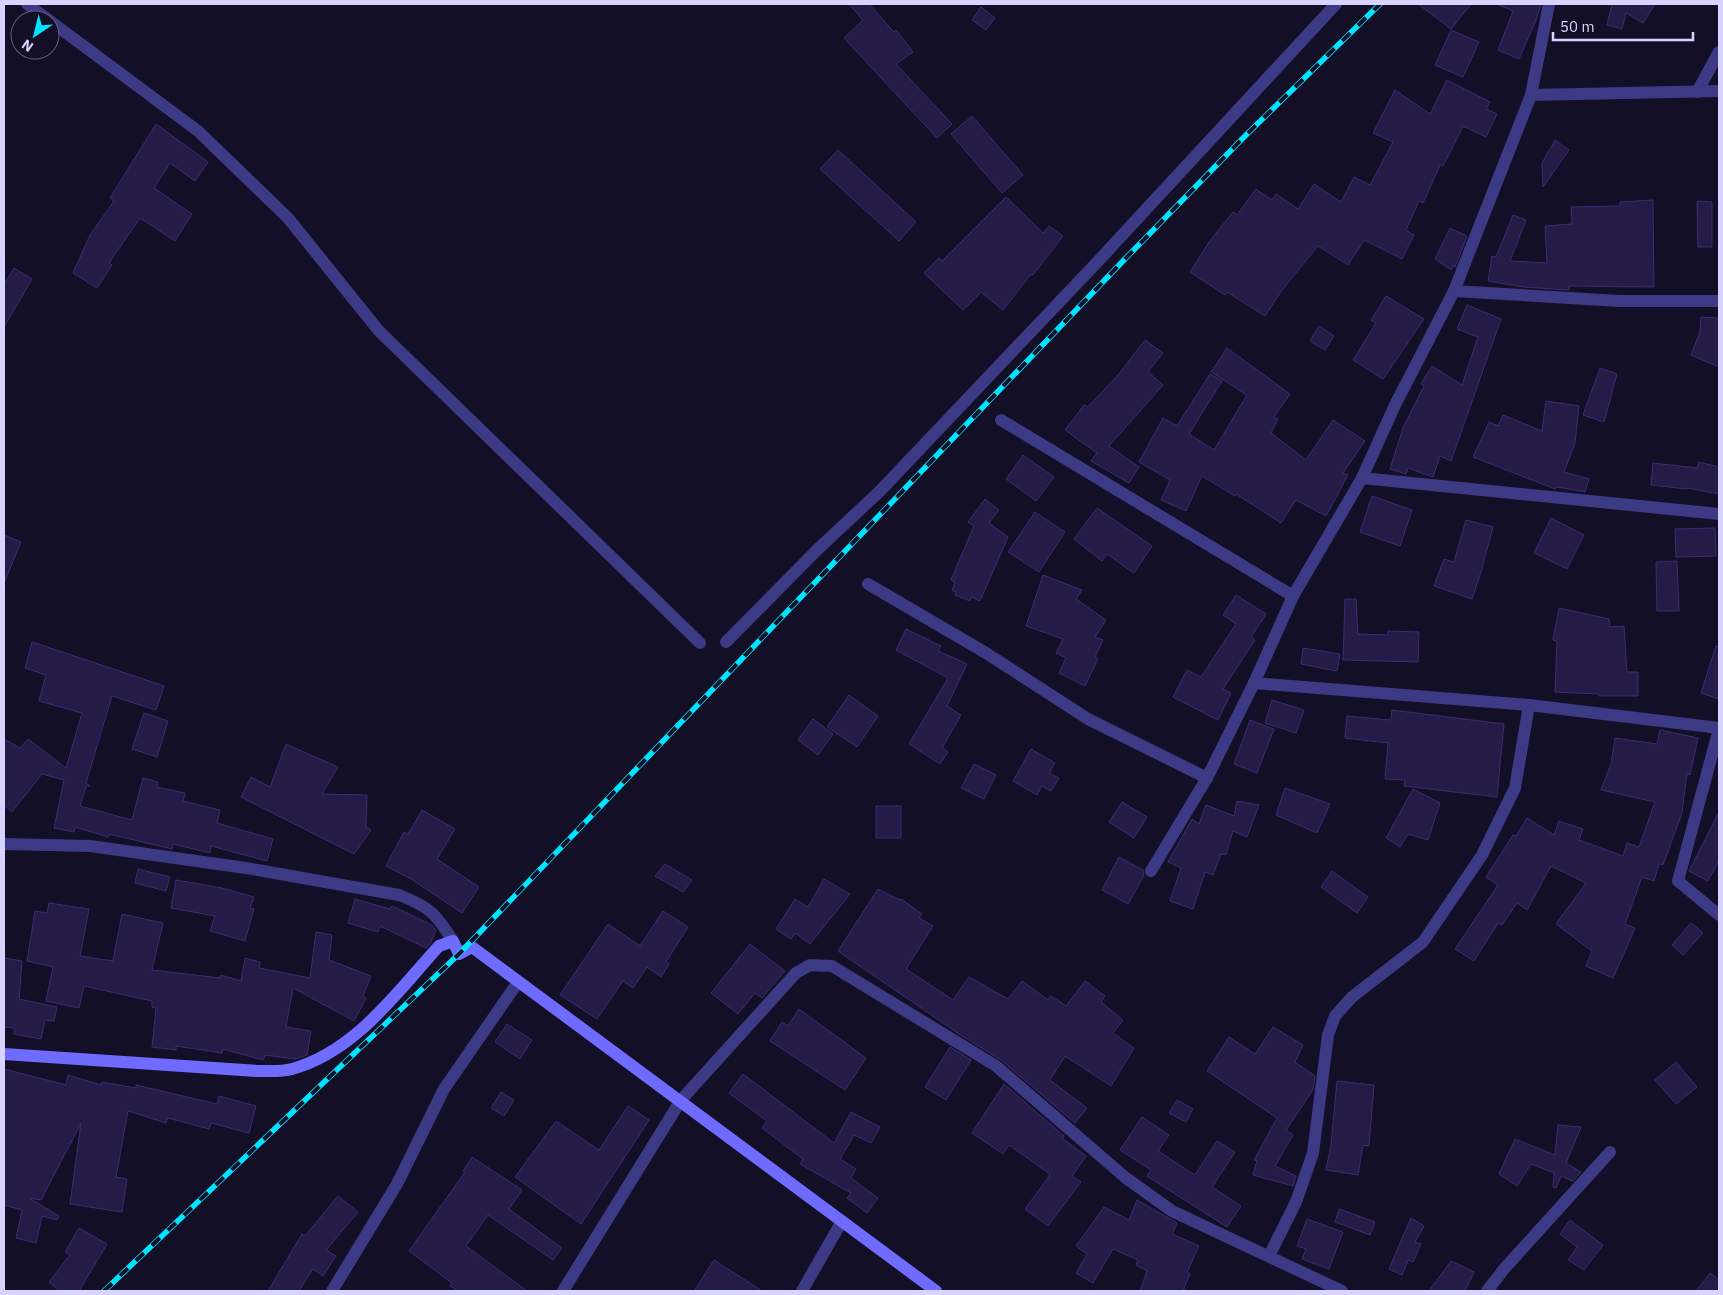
<svg xmlns="http://www.w3.org/2000/svg" width="1723" height="1295" font-family="'IBM Plex Sans',sans-serif">
<rect width="100%" height="100%" fill="#130f26"/>
<!-- building -->
<g fill="#241b47" stroke="#3b2d73">
<path d="M849 4H869L894 32 896 30 913 52 896 64 952 124 937 138 844 38 863 20Z"/>
<path d="M1418 4H1471L1451 29Z"/>
<path d="M1497 4H1541L1536 20 1519 59 1498 50 1513 11Z"/>
<path d="M1612 4H1655L1643 23 1626 13 1622 29 1607 25Z"/>
<path d="M981 7 995 18 986 30 972 20Z"/>
<path d="M1451 30 1479 42 1463 77 1435 65Z"/>
<path d="M1447 80 1490 102 1486 109 1497 114 1486 137 1463 126 1443 166 1440 165 1423 203 1419 201 1406 230 1414 235 1402 259 1364 240 1348 265 1318 246 1282 290 1265 316 1227 292 1225 295 1190 272 1209 242 1233 212 1237 215 1256 189 1272 200 1276 194 1298 209 1314 184 1341 202 1354 177 1370 185 1393 142 1373 133 1395 90 1430 114Z"/>
<path d="M972 116 1023 175 1002 193 951 134Z"/>
<path d="M156 124 208 162 195 181 170 163 154 188 192 214 175 241 140 218 109 263 112 265 97 288 73 273 90 235 114 201 110 198Z"/>
<path d="M1555 140 1569 150 1543 187 1542 163Z"/>
<path d="M838 150 916 222 899 241 820 169Z"/>
<path d="M1006 197 1043 233 1049 226 1063 236 1033 275 1031 274 1003 310 981 292 963 310 924 273 939 258 942 261Z"/>
<path d="M1653 200 1654 287 1569 286V290L1523 287 1488 281 1492 256 1496 257 1513 215 1526 220 1510 261 1547 263 1545 226 1572 224 1571 207 1620 206V202Z"/>
<path d="M1697 201 1712 202V247H1698Z"/>
<path d="M1450 228 1467 236 1455 267 1453 266 1451 270 1435 259Z"/>
<path d="M14 268 32 279 4 327V285Z"/>
<path d="M1386 296 1424 319 1383 379 1353 360 1376 323 1371 320Z"/>
<path d="M1467 305 1501 319 1451 461 1440 456 1433 477 1408 468 1406 474 1390 469 1403 428 1424 386 1421 384 1432 366 1462 385 1478 337 1457 329Z"/>
<path d="M1701 317 1719 318V367L1691 355 1700 332Z"/>
<path d="M1319 326 1334 336 1325 350 1310 341Z"/>
<path d="M1145 340 1163 353 1148 372 1163 385 1109 446 1139 467 1129 483 1091 461 1097 453 1065 430 1084 405 1088 407 1118 375Z"/>
<path d="M1227 348 1290 394 1274 417 1278 419 1271 433 1306 460 1333 420 1365 441 1343 473 1348 475 1326 516 1296 500 1281 523 1236 494 1235 496 1202 476 1186 511 1161 500 1170 480 1139 462 1163 418 1177 426 1210 374 1222 381 1189 434 1214 450 1247 395 1211 372Z"/>
<path d="M1600 368 1617 374 1604 422 1583 415Z"/>
<path d="M1546 401 1579 406 1575 443 1564 472 1589 479 1585 492 1557 487 1555 489 1473 457 1489 422 1498 426 1503 415 1542 431Z"/>
<path d="M1023 455 1054 477 1036 501 1006 479Z"/>
<path d="M1699 462 1719 467V494L1687 488V489L1651 485 1653 463 1697 468Z"/>
<path d="M1372 496 1412 510 1400 546 1360 532Z"/>
<path d="M985 499 999 510 989 523 1008 537 980 601 971 597 970 601 955 595 956 592 952 590 955 582 951 580 974 526 968 522Z"/>
<path d="M1097 508 1152 546 1134 573 1107 554 1102 561 1074 539Z"/>
<path d="M1035 512 1065 532 1039 572 1008 552Z"/>
<path d="M1551 518 1584 535 1567 569 1534 553Z"/>
<path d="M1466 520 1493 527 1481 572 1472 599 1434 586 1444 559 1454 562Z"/>
<path d="M1715 528 1716 556 1676 557 1675 529Z"/>
<path d="M4 535 21 542 4 583Z"/>
<path d="M1677 561 1679 611H1657L1656 562Z"/>
<path d="M1043 575 1082 590 1076 599 1106 620 1095 637 1103 640 1095 657 1098 659 1085 686 1059 673 1066 658 1056 653 1063 639 1026 626Z"/>
<path d="M1236 595 1266 614 1251 637 1255 640 1223 689 1231 693 1218 720 1173 697 1187 670 1201 677 1236 624 1223 615Z"/>
<path d="M1345 599H1356L1358 634 1388 635V631L1419 632 1418 662 1343 660Z"/>
<path d="M1559 608 1609 619 1610 627 1624 626 1627 672H1638V696H1599V694L1555 692 1557 641 1553 640Z"/>
<path d="M906 629 941 646 938 651 967 664 947 706 961 715 942 748 948 752 940 764 909 744 948 678 896 650Z"/>
<path d="M32 642 164 686 156 710 112 696 86 783 90 786H86L80 806 132 820 143 778 158 782 157 787 185 793 183 801 220 810 217 823 273 839 267 861 211 846 210 853 173 844 172 849 109 834 108 837 75 827 74 832 54 828 64 780 42 774 12 812 4 805V739L20 748 28 739 66 768 82 713 39 701 46 675 25 668Z"/>
<path d="M1716 646 1719 647V699L1701 693Z"/>
<path d="M1303 648 1340 654 1337 671 1301 664Z"/>
<path d="M849 695 878 716 857 747 827 727Z"/>
<path d="M1272 700 1304 710 1296 733 1265 723Z"/>
<path d="M1392 710 1504 724 1497 797 1404 786 1405 780 1385 779 1388 743 1345 738 1347 716 1391 720Z"/>
<path d="M144 713 168 721 157 757 132 749Z"/>
<path d="M813 719 833 734 818 755 798 740Z"/>
<path d="M1250 720 1274 729 1257 773 1234 764Z"/>
<path d="M1660 730 1698 738 1690 775 1687 774 1682 813 1663 865 1659 864 1654 881 1642 877 1625 924 1635 928 1613 978 1586 966 1592 951 1556 924 1586 883 1551 866 1527 910 1517 903 1502 925 1498 923 1474 961 1455 949 1498 885 1486 877 1513 835 1516 836 1527 818 1554 835 1559 821 1583 829 1579 840 1623 856 1627 843 1639 847 1655 802 1601 790 1611 764 1615 738 1657 744Z"/>
<path d="M286 744 338 767 322 794 367 795 366 827 371 830 354 854 241 797 251 777 270 787Z"/>
<path d="M1031 749 1055 763 1049 773 1059 778 1051 791 1042 786 1037 795 1013 781Z"/>
<path d="M974 764 996 775 984 799 961 788Z"/>
<path d="M1285 788 1330 804 1317 833 1276 815Z"/>
<path d="M1413 789 1440 803 1428 840 1408 834 1400 847 1386 838Z"/>
<path d="M1237 801 1259 805 1247 837 1233 831 1226 855 1221 854 1213 875 1205 872 1193 909 1170 901 1181 868 1168 862 1192 819 1199 824 1206 805 1234 816Z"/>
<path d="M1122 802 1147 817 1134 838 1109 822Z"/>
<rect x="876" y="806" width="25" height="32"/>
<path d="M422 810 455 829 437 859 479 887 462 913 411 879 386 866 404 832 408 834Z"/>
<path d="M1719 812V860L1708 881 1689 871Z"/>
<path d="M1119 857 1143 870 1144 875 1128 904 1102 890Z"/>
<path d="M665 864 692 880 683 892 655 876Z"/>
<path d="M138 869 170 877 166 891 135 883Z"/>
<path d="M1332 871 1368 897 1357 913 1321 887Z"/>
<path d="M824 879 850 894 810 944 795 933 791 939 776 929 795 899 808 907Z"/>
<path d="M176 880 222 888 254 897 250 908 254 909 245 941 210 931 215 916 171 908Z"/>
<path d="M878 889 900 900 901 899 922 914 919 918 933 926 906 969 953 1000 969 977 1008 999 1022 981 1048 1000 1051 996 1066 1006 1085 981 1105 996 1101 1002 1123 1020 1113 1033 1134 1048 1111 1086 1065 1056 1050 1080 1087 1108 1075 1123 1001 1060 959 1034 838 951Z"/>
<path d="M355 899 390 909 392 906 432 925 436 931 430 944 426 948 380 926 378 932 348 923Z"/>
<path d="M49 903 89 909 80 956 113 961 122 914 163 923 152 970 220 978 221 975 241 981 245 958 260 962 259 968 310 978 316 932 332 935 329 960 371 976 363 996 366 998 354 1021 293 988 286 1027 311 1031 307 1055 295 1059 265 1055 263 1060 223 1049 222 1053 176 1046V1050L152 1047 156 1008 152 1007V1001L84 986 79 1008 46 1001 53 967 27 961 35 911 47 913Z"/>
<path d="M663 911 688 927 666 962 669 964 661 977 647 967 633 988 623 981 597 1019 560 995 608 924 640 946Z"/>
<path d="M1691 923 1703 933 1683 955 1672 945Z"/>
<path d="M750 944 785 971 762 998 755 993 738 1014 711 993Z"/>
<path d="M4 958 22 961 19 999 57 1007 54 1021 45 1020 41 1039 14 1034 15 1028 4 1027Z"/>
<path d="M799 1009 866 1058 845 1090 770 1041 782 1022 788 1026Z"/>
<path d="M507 1024 532 1040 520 1059 495 1042Z"/>
<path d="M1273 1027 1303 1045 1295 1062 1315 1076 1313 1090 1286 1130 1293 1135 1275 1166 1296 1176 1293 1186 1253 1175 1257 1161 1254 1160 1277 1118 1207 1071 1229 1037 1255 1054Z"/>
<path d="M950 1047 971 1060 946 1100 925 1087Z"/>
<path d="M1676 1062 1697 1087 1676 1104 1655 1080Z"/>
<path d="M4 1069 66 1085 68 1075 101 1085 102 1082 136 1088V1085L217 1104 219 1096 256 1106 249 1133 211 1123 209 1129 168 1118 166 1123 128 1111 116 1177 127 1179 122 1212 70 1204 81 1123 41 1200 29 1198 59 1216 57 1220 42 1216 36 1243 16 1238 22 1210 4 1205Z"/>
<path d="M743 1074 834 1143 851 1112 880 1127 871 1143 854 1135 840 1159 856 1169 851 1178 878 1198 867 1213 847 1198 851 1193 800 1164 803 1159 762 1128 767 1121 729 1093Z"/>
<path d="M1337 1081 1374 1085 1369 1146 1363 1145 1358 1175 1326 1170 1331 1145Z"/>
<path d="M1004 1084 1064 1136 1062 1138 1086 1156 1072 1176 1081 1182 1048 1226 1025 1209 1050 1175 1047 1172 1009 1145 1003 1154 972 1133Z"/>
<path d="M501 1092 514 1100 504 1116 491 1108Z"/>
<path d="M1177 1100 1193 1109 1186 1122 1169 1113Z"/>
<path d="M628 1106 649 1120 581 1224 515 1177 556 1121 599 1150Z"/>
<path d="M1142 1117 1169 1135 1158 1151 1195 1175 1217 1141 1235 1152 1212 1187 1241 1206 1227 1227 1147 1176 1151 1170 1120 1150Z"/>
<path d="M1558 1125 1581 1127 1566 1163 1581 1172 1573 1181 1561 1176 1556 1188 1553 1187 1554 1173 1531 1164 1517 1186 1499 1174 1515 1139 1555 1155Z"/>
<path d="M472 1157 522 1190 509 1209 562 1248 553 1260 488 1215 466 1246 527 1291H458L450 1286 452 1283 409 1251 465 1172 463 1171Z"/>
<path d="M338 1196 358 1212 326 1250 336 1256 323 1276 313 1269 299 1291H268L302 1234 305 1236Z"/>
<path d="M1137 1200 1177 1223 1172 1234 1199 1246 1187 1272 1190 1274 1183 1291H1140L1147 1271 1136 1265 1138 1260 1113 1249 1093 1283 1076 1273 1087 1254 1076 1246 1104 1207 1129 1220Z"/>
<path d="M1339 1209 1375 1222 1370 1235 1335 1222Z"/>
<path d="M1411 1218 1424 1226 1415 1242 1421 1244 1413 1262 1408 1260 1402 1275 1389 1269Z"/>
<path d="M1307 1219 1343 1232 1329 1269 1302 1259 1306 1249 1297 1246Z"/>
<path d="M1570 1220 1603 1245 1584 1270 1568 1260 1577 1247 1560 1234Z"/>
<path d="M79 1228 107 1244 79 1291H60L49 1282 70 1255 65 1252Z"/>
<path d="M714 1260 762 1291H694Z"/>
<path d="M1451 1261 1474 1272 1465 1291H1429Z"/>
<path d="M1710 1273 1719 1280V1291H1696Z"/>
</g>
<g fill="none" stroke-linecap="round" stroke-linejoin="round">
<!-- street -->
<g stroke="#3d3a85" stroke-width="12">
<path d="M27 4 49 20"/>
<path d="M50 21 198 131 288 218 379 331 700 643"/>
<path d="M1697 92 1719 52"/>
<path d="M1531 95 1719 91"/>
<path d="M1454 291 1619 301H1719"/>
<path d="M1001 420 1293 596"/>
<path d="M1362 478 1719 514"/>
<path d="M868 584 986 653 1088 719 1207 778"/>
<path d="M726 642 818 549 880 491 1102 257 1336 4"/>
<path d="M1254 683 1529 705 1719 728"/>
<path d="M1719 729 1678 881 1719 915"/>
<path d="M4 844 90 846 246 868 399 895C430 907 436 914 453 941"/>
<path d="M1151 871 1207 778 1254 683 1293 596 1362 478 1395 405 1454 291 1531 95 1549 4"/>
<path d="M1269 1256 1296 1202 1313 1153 1328 1035 1335 1016 1352 997 1423 942 1482 855 1515 788 1529 705"/>
<path d="M332 1291 397 1184 444 1089 518 982"/>
<path d="M563 1291 681 1100 796 973 810 965 832 966 996 1066 1126 1178 1172 1211 1342 1291"/>
<path d="M802 1291 842 1221"/>
<path d="M1487 1291 1504 1269 1610 1152"/>
</g>
<!-- secondary -->
<path stroke="#6f6bff" stroke-width="12" d="M4 1054 258 1071C268 1071 282 1072 292 1069 355 1052 397 992 439 946L453 941 459 954 472 947 936 1291"/>
<!-- rail casing -->
<g stroke="#00e5ff" stroke-width="5.5">
<path id="rail" d="M104 1291 459 954 1123 261 1246 135 1380 4"/>
</g>
<!-- rail -->
<use href="#rail" stroke="#130f26" stroke-width="4" stroke-dasharray="11" stroke-linecap="butt"/>
</g>
<!-- border -->
<rect width="1723" height="1295" fill="none" stroke="#d9d4ff" stroke-width="10"/>
<!-- north arrow -->
<g transform="translate(35 35) rotate(215)"><circle r="24" fill="#130f26" stroke="#625e7d"/>
<path d="M0-4L9 19L0 12L-9 19Z" fill="#00e5ff"/>
<text y="-8" font-size="14" font-weight="bold" text-anchor="middle" fill="#d9d4ff">N</text>
</g>
<!-- scale -->
<path d="M1553 32v8h140v-8" fill="none" stroke="#d9d4ff" stroke-width="2.5"/>
<text x="1560" y="32" font-size="15" fill="#d9d4ff" stroke="#130f26" stroke-width="4" paint-order="stroke">50 m</text>
</svg>
